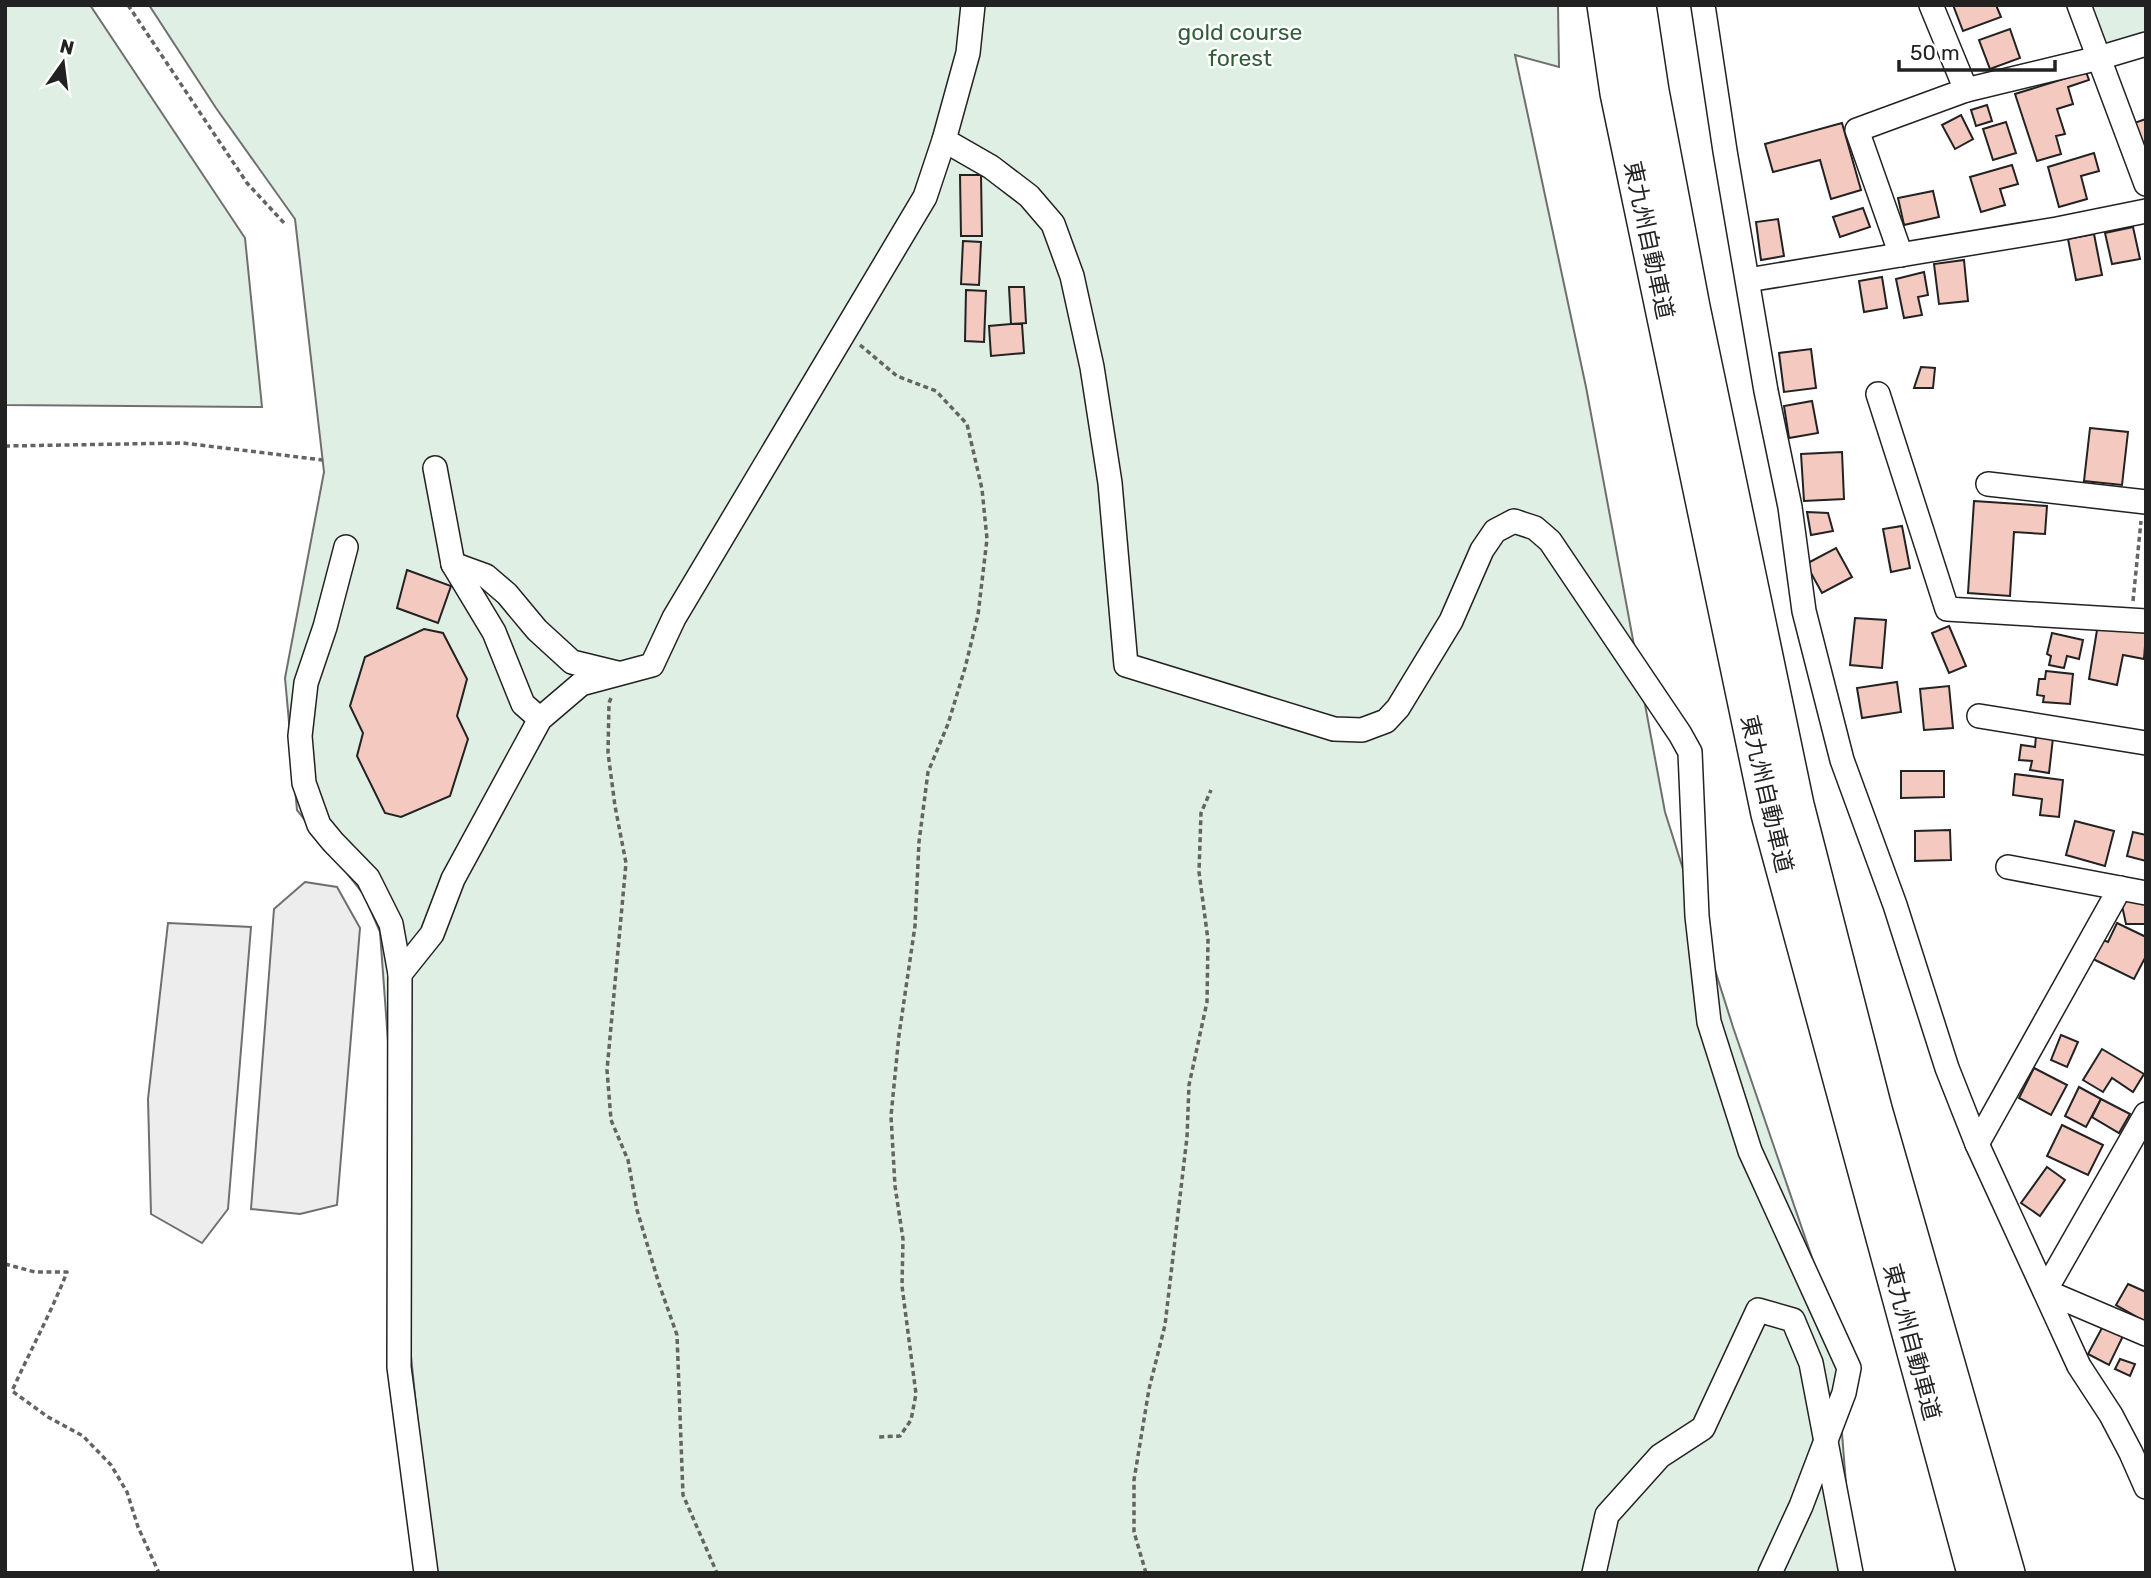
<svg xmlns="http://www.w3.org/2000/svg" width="2151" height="1578" font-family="Rubik,'Noto Sans JP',sans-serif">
<rect width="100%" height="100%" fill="#fff"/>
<!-- green -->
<g fill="#e0efe3" stroke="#6f6f6f" stroke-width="2">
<path d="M5 5H90L245 238 262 407 5 405Z"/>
<path d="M149 5H1558L1559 67 1515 55 1586 387 1665 812 1733 1027 1833 1319 1853 1573H433L411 1356 380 932 364 895 297 810 285 678 324 472 295 219 216 108Z"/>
<path d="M2088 5H2146V33L2103 46Z"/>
</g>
<!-- parking -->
<g fill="#ededed" stroke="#6f6f6f" stroke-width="2">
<path d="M305 882 337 887 360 928 337 1205 300 1214 251 1209 274 909Z"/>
<path d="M168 923 251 927 228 1209 202 1243 151 1214 148 1099Z"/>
</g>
<!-- building -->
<g fill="#f3c9c0" stroke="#222" stroke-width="2">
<path d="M1953 5H1996L2001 17 1963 31Z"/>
<path d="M2010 29 2020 58 1990 69 1979 40Z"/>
<path d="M2086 72 2089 80 2068 87 2073 104 2057 109 2065 134 2056 136 2061 154 2037 161 2015 94Z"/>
<path d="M1987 105 1992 121 1976 126 1971 110Z"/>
<path d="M1961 115 1973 139 1955 149 1942 125Z"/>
<path d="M2146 119V152L2134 123Z"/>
<path d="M2006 122 2016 153 1993 160 1983 129Z"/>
<path d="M1842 123 1861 190 1831 199 1820 160 1773 172 1765 144Z"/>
<path d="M2094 153 2099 171 2081 176 2087 199 2059 207 2048 167Z"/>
<path d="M2012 165 2018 184 2000 189 2005 205 1981 212 1970 177Z"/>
<path d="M960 175H981L982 236H961Z"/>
<path d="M1933 191 1939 217 1904 225 1898 198Z"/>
<path d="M1863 208 1870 227 1840 237 1833 217Z"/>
<path d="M1778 219 1784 256 1761 260 1756 222Z"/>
<path d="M2133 227 2140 259 2112 264 2105 233Z"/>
<path d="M2094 234 2102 275 2076 280 2068 239Z"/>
<path d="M963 241 981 242 979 285 961 284Z"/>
<path d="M1964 260 1968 301 1939 304 1934 264Z"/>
<path d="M1924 272 1928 295 1918 297 1922 315 1904 318 1896 279Z"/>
<path d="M1882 277 1887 308 1864 312 1859 281Z"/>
<path d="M1009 287H1024L1026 323 1011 324Z"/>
<path d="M966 290 986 291 984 342 965 341Z"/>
<path d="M1011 324H1022L1024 353 991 356 989 326Z"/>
<path d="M1811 349 1816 388 1784 392 1779 353Z"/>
<path d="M1921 367 1935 368 1933 388H1914Z"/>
<path d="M1812 401 1818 433 1789 438 1784 406Z"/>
<path d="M2090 428 2128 432 2122 485 2084 481Z"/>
<path d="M1842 452 1844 499 1804 501 1801 454Z"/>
<path d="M1974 501 2047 506 2045 534 2014 532 2010 596 1968 593Z"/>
<path d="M1807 512 1828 513 1833 531 1811 535Z"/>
<path d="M1902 526 1910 568 1891 572 1883 529Z"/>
<path d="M1836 548 1852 577 1822 593 1806 564Z"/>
<path d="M407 570 451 586 438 623 397 608Z"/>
<path d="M1855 618 1886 620 1882 668 1850 665Z"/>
<path d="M2098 624 2146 633 2144 659 2123 655 2117 685 2089 679Z"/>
<path d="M1949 626 1966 666 1949 673 1932 633Z"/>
<path d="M424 629 443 633 467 679 457 716 468 739 450 796 401 817 385 813 357 756 363 733 350 706 365 657Z"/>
<path d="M2052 633 2083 640 2079 659 2067 656 2064 668 2049 665 2051 656 2047 654Z"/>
<path d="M2046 671 2073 674 2070 704 2043 702 2044 696 2037 695 2039 679H2045Z"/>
<path d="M1897 682 1901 712 1862 718 1857 688Z"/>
<path d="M1949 686 1953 728 1924 730 1920 689Z"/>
<path d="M2036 736 2053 738 2049 773 2030 770 2032 761 2019 760 2021 745 2035 747Z"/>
<path d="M1901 771H1944V797L1901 798Z"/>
<path d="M2015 774 2063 780 2059 817 2040 815 2042 799 2013 795Z"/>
<path d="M2075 821 2114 831 2105 866 2066 855Z"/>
<path d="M1950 830 1951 860 1915 861V831Z"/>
<path d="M2133 832 2146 835V861L2127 856Z"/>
<path d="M2146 900V924H2126L2121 901Z"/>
<path d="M2117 923 2146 937V956L2134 979 2091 958 2101 939 2108 942Z"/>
<path d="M2061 1035 2078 1042 2067 1067 2051 1060Z"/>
<path d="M2102 1049 2144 1074 2133 1092 2112 1078 2103 1092 2083 1080Z"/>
<path d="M2034 1068 2067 1085 2051 1115 2019 1098Z"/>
<path d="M2079 1087 2101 1099 2086 1127 2065 1116Z"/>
<path d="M2101 1099 2130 1114 2119 1133 2092 1117Z"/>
<path d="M2062 1125 2103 1145 2088 1175 2047 1156Z"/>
<path d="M2047 1167 2065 1180 2040 1216 2021 1203Z"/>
<path d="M2128 1284 2146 1292V1322L2116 1305Z"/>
<path d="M2103 1326 2123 1336 2109 1365 2088 1354Z"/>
<path d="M2120 1359 2135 1364 2130 1376 2115 1369Z"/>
</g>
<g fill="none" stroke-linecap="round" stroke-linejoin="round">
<!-- minor casing -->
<g stroke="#222" stroke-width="26">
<g id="minor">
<path d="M1703 5 1725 151 1766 391 1790 507 1804 611 1842 760 1895 905 1947 1068 1977 1144 2079 1366 2111 1415 2131 1453 2146 1487"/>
<path d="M1931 5 1966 90"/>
<path d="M2079 5 2146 184"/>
<path d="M944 140 991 167 1029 196 1053 224 1072 276 1092 367 1110 483 1126 665 1334 729 1362 730 1386 721 1398 708 1451 621 1482 550 1495 531 1514 521 1535 528 1550 541 1680 734 1690 752 1697 916 1709 1022 1750 1151 1849 1368 1844 1393 1801 1506 1770 1573"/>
<path d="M1901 255 1857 130 1966 90 2099 58 2146 44"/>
<path d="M1748 280 2057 229 2146 211"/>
<path d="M1878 394 1947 609 2146 621"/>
<path d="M435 468 453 564 494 632 523 704 540 719"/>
<path d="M1988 484 2146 502"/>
<path d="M346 547 325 627 306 683 300 736 304 783 319 825 333 842 368 878 391 924 400 974 399 1367 426 1573"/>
<path d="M453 564 486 576 507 594 537 630 572 662 617 673"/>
<path d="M1979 716 2146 743"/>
<path d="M2008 867 2146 893"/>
<path d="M400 974 432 934 453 879 540 719 581 684 652 665 674 618 925 197 944 140 968 53 973 5"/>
<path d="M2146 1114 2045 1291 2146 1334"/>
<path d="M1977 1144 2120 888"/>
<path d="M1594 1573 1607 1515 1660 1456 1703 1428 1758 1310 1793 1320 1811 1363 1851 1573"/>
</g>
</g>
<!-- highway casing -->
<g stroke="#222" stroke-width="38">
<g id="highway">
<path d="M1605 5 1618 93 1769 814 1975 1573"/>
<path d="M1638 5 1651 91 1692 307 1796 805 1874 1109 2007 1573"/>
</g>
</g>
<!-- path -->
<g stroke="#646464" stroke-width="3.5" stroke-dasharray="5 3.5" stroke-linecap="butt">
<path d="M128 5 247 183 284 223"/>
<path d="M860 345 897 376 936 391 967 424 982 489 987 539 978 615 965 668 948 724 928 772 919 842 915 926 899 1035 891 1116 895 1186 903 1239 902 1286 916 1394 911 1420 900 1436 878 1437"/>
<path d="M5 446 183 443 323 460"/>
<path d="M2133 601 2141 521"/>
<path d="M611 698 609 703 608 753 615 806 626 863 607 1070 611 1120 628 1160 637 1210 659 1284 677 1335 683 1495 717 1573"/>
<path d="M5 1264 35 1272H67C51 1313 30 1351 12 1391L48 1417 83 1436 111 1465 127 1492 138 1527 159 1573"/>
<path d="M1146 1573 1134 1532V1480L1149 1389 1165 1325 1187 1137 1189 1085 1207 1002 1208 940 1199 872 1201 813 1211 790"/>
</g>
<!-- minor -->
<use href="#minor" stroke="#fff" stroke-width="23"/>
<!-- highway -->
<use href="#highway" stroke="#fff" stroke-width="35"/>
</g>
<g text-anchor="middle" stroke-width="5" stroke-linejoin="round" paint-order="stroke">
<!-- park labels -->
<g font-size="23" fill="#2f5e38" stroke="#fff">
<text x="1240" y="40">gold course<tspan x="1240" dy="26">forest</tspan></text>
</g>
<!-- street labels -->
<g font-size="23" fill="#222" stroke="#fff">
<text transform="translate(1649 240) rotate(78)" y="8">東九州自動車道</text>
<text transform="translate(1767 794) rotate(77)" y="8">東九州自動車道</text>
<text transform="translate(1912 1342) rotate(75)" y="8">東九州自動車道</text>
</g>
</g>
<!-- border -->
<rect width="2151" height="1578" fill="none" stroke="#222222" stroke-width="14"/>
<!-- north arrow -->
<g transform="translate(63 63) rotate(14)" stroke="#ffffff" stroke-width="5" paint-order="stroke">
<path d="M0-5L12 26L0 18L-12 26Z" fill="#222222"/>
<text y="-10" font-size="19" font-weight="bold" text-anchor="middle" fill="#222222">N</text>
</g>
<!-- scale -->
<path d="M1899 60v10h156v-10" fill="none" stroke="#222222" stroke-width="3.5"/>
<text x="1910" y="60" font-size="21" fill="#222222" stroke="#ffffff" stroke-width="5" paint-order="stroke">50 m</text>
</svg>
